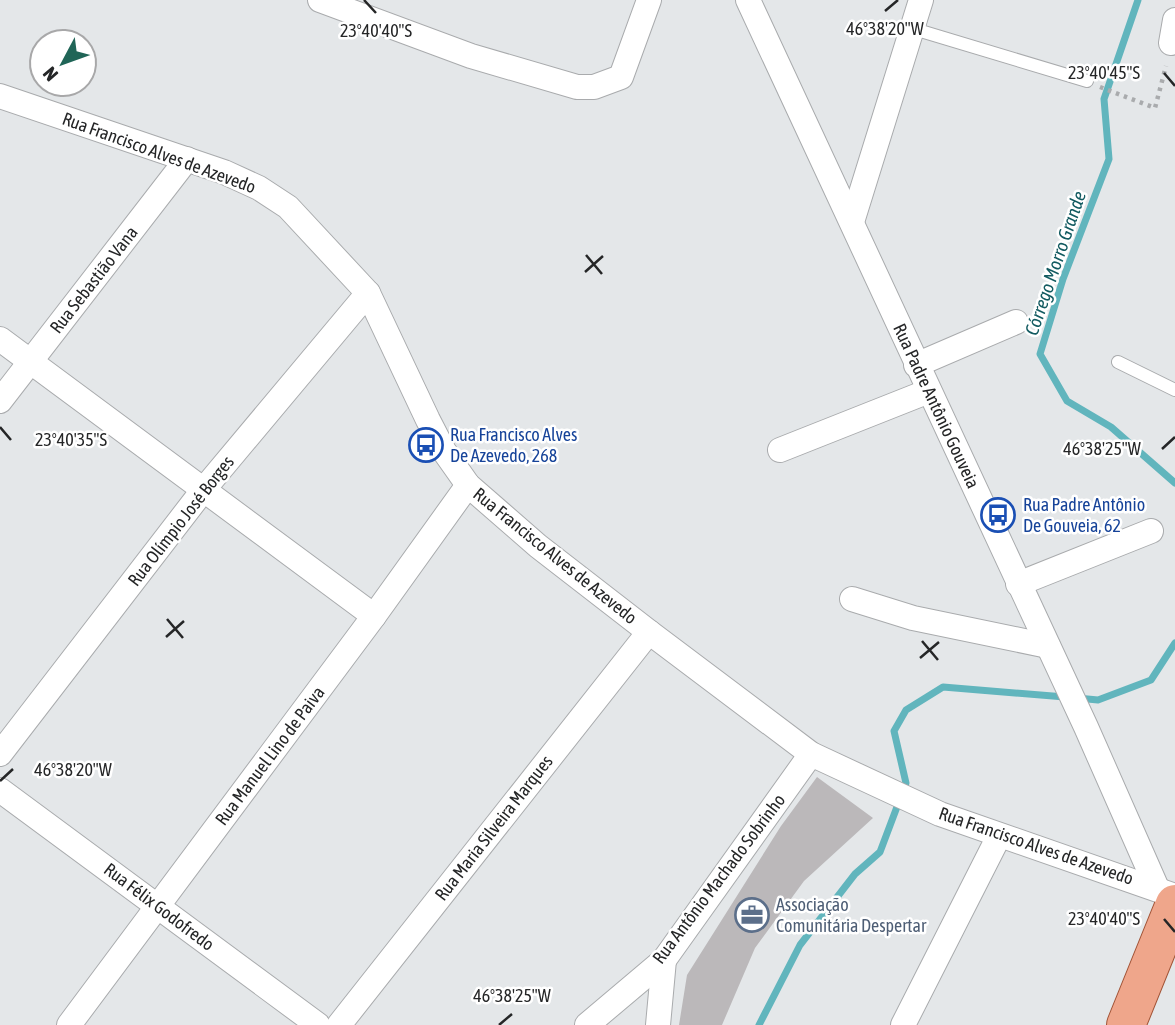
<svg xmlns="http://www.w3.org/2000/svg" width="1175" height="1025" font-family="'Asap Condensed',sans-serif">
<rect width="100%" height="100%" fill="#e4e7e9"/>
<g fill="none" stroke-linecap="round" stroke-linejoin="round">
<!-- stream -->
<g stroke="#61b5bd" stroke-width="7">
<path d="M1138 0 1104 99 1109 159 1063 279 1040 354 1067 401 1111 427 1175 483"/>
<path d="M1077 698 1098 700 1151 680 1175 643"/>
<path d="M759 1025 800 945 855 874 880 852 906 783 894 731 906 710 943 687 1065 697"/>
</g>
</g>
<!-- building -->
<path fill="#bbb8ba" d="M817 777 873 818 804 881 755 948 722 1025H679L687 975 781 826Z"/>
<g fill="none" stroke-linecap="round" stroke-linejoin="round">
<!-- service casing -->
<g stroke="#a9abad" stroke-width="14">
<g id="service">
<path d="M914 29 1087 81"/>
<path d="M1118 362 1175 390"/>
</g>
</g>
<!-- minor casing -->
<g stroke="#a9abad" stroke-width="26">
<g id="minor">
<path d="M320 0 471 56 577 87H594L621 77 649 0"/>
<path d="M748 0 1086 727 1157 888"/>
<path d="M1171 43 1175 20"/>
<path d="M0 96 224 172 259 188 288 207 368 293 428 420 444 451 468 485 538 546 649 632 811 754 940 814 1175 896"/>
<path d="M852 222 921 0"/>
<path d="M0 339 374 616"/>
<path d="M916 365 1016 322"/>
<path d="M0 401 187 159"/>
<path d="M780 450 929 391"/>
<path d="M1018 584 1151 531"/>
<path d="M852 599 913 618 1048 646"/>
<path d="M0 754 204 489 368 293"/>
<path d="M0 790 318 1025"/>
<path d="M69 1025 374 616 468 485"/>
<path d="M339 1025 649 632"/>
<path d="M587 1025 664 960 811 754"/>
<path d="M658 1025 664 960"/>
<path d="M903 1025 999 836"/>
</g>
</g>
<!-- primary casing -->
<g stroke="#a15336" stroke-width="40">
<path id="primary" d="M1126 1025 1175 904"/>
</g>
<!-- path -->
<path stroke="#a9abad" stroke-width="4.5" stroke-dasharray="3.5 5" stroke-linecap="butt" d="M1100 87 1155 108 1166 66"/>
<!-- service -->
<use href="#service" stroke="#fff" stroke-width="12"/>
<!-- minor -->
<use href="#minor" stroke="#fff" stroke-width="24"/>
<!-- primary -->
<use href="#primary" stroke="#efa68b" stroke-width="38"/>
</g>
<!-- ticks -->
<path fill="none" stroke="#252627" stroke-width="2.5" d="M364 0 376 13M885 11 898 0M1164 73 1175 86M586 255 602 274M585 272 603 256M0 427 11 440M1162 449 1175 437M167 619 183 638M166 637 184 621M922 641 938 660M920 658 939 642M0 781 13 769M1164 919 1175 932M499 1025 512 1014"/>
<!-- icons -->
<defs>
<g id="bus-ring" transform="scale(1.75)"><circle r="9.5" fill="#fff" stroke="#1a4fb4" stroke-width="1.5"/><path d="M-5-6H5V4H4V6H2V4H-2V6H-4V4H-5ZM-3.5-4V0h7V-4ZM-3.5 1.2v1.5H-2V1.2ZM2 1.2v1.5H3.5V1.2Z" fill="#1a4fb4"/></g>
<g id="office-ring" transform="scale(1.75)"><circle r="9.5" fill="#fff" stroke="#5c6f8a" stroke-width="1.5"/><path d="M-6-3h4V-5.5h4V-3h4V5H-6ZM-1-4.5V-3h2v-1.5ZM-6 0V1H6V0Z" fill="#5c6f8a"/></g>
</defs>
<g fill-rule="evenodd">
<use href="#bus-ring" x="426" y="445"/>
<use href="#bus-ring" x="998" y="515"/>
<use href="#office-ring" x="752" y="915"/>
</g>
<g text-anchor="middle" stroke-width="5" stroke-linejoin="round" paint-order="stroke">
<!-- street labels -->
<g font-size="18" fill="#252627" stroke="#fff">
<text transform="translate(159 153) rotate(20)" y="6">Rua Francisco Alves de Azevedo</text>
<text transform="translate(94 280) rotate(-52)" y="6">Rua Sebastião Vana</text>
<text transform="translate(936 406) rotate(65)" y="6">Rua Padre Antônio Gouveia</text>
<text transform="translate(181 521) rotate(-52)" y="6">Rua Olímpio José Borges</text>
<text transform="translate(555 556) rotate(39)" y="6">Rua Francisco Alves de Azevedo</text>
<text transform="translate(270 756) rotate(-53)" y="6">Rua Manuel Lino de Paiva</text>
<text transform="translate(494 828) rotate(-52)" y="6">Rua Maria Silveira Marques</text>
<text transform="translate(1036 846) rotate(19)" y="6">Rua Francisco Alves de Azevedo</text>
<text transform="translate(719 879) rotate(-53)" y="6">Rua Antônio Machado Sobrinho</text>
<text transform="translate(159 907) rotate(37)" y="6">Rua Félix Godofredo</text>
</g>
<!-- transit labels -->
<g font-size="18" fill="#164399" stroke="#fff" text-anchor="start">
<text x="450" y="441">Rua Francisco Alves<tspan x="450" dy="21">De Azevedo, 268</tspan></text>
<text x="1023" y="511">Rua Padre Antônio<tspan x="1023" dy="21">De Gouveia, 62</tspan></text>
</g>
<!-- service labels -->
<g font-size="18" fill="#4e5e75" stroke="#fff" text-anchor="start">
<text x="776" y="911">Associação<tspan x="776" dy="21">Comunitária Despertar</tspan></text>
</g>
<!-- water labels -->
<g font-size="19" font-style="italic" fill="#135b61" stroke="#fff">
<text transform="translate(1055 263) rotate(-71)" y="7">Córrego Morro Grande</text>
</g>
</g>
<g font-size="18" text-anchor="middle" fill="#252627" stroke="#fff" stroke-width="5" stroke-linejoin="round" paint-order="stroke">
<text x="885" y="35">46°38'20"W</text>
<text x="376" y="37">23°40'40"S</text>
<text x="1104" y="79">23°40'45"S</text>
<text x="71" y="446">23°40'35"S</text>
<text x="1102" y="455">46°38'25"W</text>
<text x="73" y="776">46°38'20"W</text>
<text x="1104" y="925">23°40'40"S</text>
<text x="512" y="1002">46°38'25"W</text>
</g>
<!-- north arrow -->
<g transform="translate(63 63) rotate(229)"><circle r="33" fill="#ffffff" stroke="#a8a8a9" stroke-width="2"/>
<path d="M0-5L12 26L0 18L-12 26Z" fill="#206557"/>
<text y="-10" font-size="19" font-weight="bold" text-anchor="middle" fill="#252627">N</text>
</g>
</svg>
